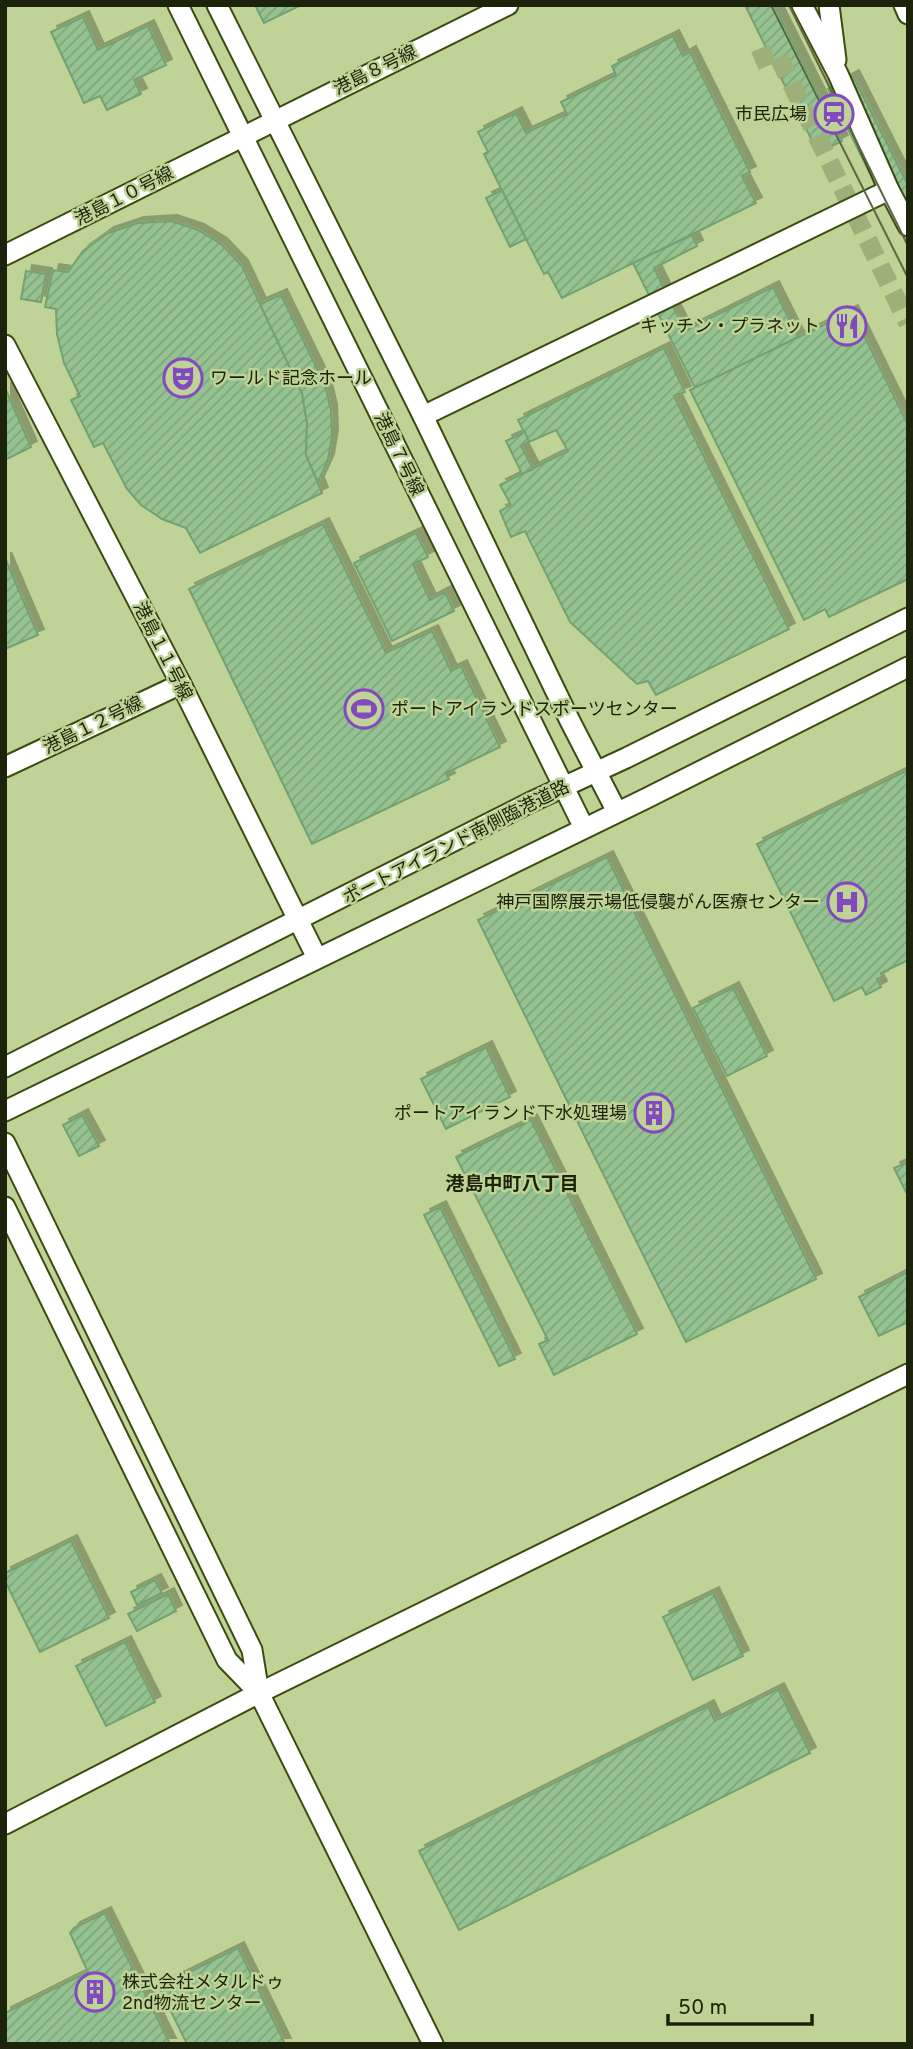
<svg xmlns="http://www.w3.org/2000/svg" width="913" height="2049" font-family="Overpass,'Noto Sans JP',sans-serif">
<defs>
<pattern id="building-hatch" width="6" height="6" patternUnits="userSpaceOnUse" patternTransform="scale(1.75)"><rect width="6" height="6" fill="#94c291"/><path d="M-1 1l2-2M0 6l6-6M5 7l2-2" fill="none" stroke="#7fa67c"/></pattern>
<filter id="shadow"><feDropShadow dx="6" dy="-6" stdDeviation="0" flood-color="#0004"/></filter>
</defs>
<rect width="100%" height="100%" fill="#bfd396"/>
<!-- building -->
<g fill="url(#building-hatch)" stroke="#74a171" stroke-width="2" filter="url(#shadow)">
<path d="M255 5H301L264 23Z"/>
<path d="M745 5H774L842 141 818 153Z"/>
<path d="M83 17 98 50 148 26 166 65 134 80 141 94 107 110 100 96 84 103 51 32Z"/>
<path d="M673 36 683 56 690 52 750 172 742 176 756 203 562 298 548 272 544 274 526 239 484 154 488 152 478 132 516 113 526 133 567 114 561 102 616 75 612 66Z"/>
<path d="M853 76 908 185V223L897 228 828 89Z"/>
<path d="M502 190 526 239 510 247 486 198Z"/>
<path d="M171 221 198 230 221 244 242 266 302 393 307 423 306 455 322 493 200 553 186 528 162 519 141 505 127 489 103 443 94 447 71 400 80 396 64 363 57 334 56 309 45 307 53 270 68 272 83 251 108 233 138 223Z"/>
<path d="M692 235 697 246 654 268 685 331 773 287 798 337 695 388 633 263Z"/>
<path d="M26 271 46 274 41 302 21 299Z"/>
<path d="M281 295 325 385 331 410 332 435 328 460 318 482 306 455 307 423 302 393 260 304Z"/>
<path d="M852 311 908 425V579L829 617 825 609 804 620 690 390Z"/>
<path d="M664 348 685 392 674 396 789 629 656 695 648 681 637 684 570 622 525 531 511 537 500 511 511 505 500 485 568 451 556 430 529 442 518 420Z"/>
<path d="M5 388 31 447 5 460Z"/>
<path d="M525 432 529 442 521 446 533 469 522 474 506 441Z"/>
<path d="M323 524 386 653 432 631 451 671 461 666 500 747 446 773 449 779 312 844 189 589Z"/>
<path d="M416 533 428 557 413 564 430 600 445 592 454 611 392 641 354 563Z"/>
<path d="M5 558 38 635 5 649Z"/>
<path d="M908 770V960L881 973 882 977 877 979 881 987 866 995 862 987 834 1001 757 844Z"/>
<path d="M607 857 816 1279 686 1342 478 920Z"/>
<path d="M733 988 767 1056 727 1076 693 1008Z"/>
<path d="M486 1047 510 1097 446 1129 421 1079Z"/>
<path d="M82 1115 99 1146 79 1156 63 1125Z"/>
<path d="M531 1120 637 1334 554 1375 539 1344 548 1340 456 1157Z"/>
<path d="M908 1162V1196L894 1168Z"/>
<path d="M440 1207 515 1359 499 1366 424 1215Z"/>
<path d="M908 1272V1322L879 1336 859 1297Z"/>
<path d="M71 1541 109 1618 40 1652 5 1581V1573Z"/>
<path d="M155 1580 162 1593 137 1605 131 1592Z"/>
<path d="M713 1593 743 1656 693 1680 663 1617Z"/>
<path d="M168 1594 176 1611 137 1631 128 1614Z"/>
<path d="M125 1642 155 1702 106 1726 76 1666Z"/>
<path d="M778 1689 810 1753 459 1930 419 1851 708 1706 715 1721Z"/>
<path d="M105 1913 170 2044H5V2013L88 1972 70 1933 74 1928Z"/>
<path d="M238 1948 285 2044H187L159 1987Z"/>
</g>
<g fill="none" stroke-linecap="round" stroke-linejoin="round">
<!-- minor-tunnel -->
<path stroke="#9eb07a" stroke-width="19" stroke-dasharray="19 10" stroke-linecap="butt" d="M755 61 776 52 908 323"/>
<!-- minor casing -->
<g stroke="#3c4c10" stroke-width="23">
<g id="minor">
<path d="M178 5 584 828"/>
<path d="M217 5 423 416 570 721 617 812"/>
<path d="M802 5 838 74 889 190 908 226"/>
<path d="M829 5 836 60"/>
<path d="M904 5 908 14"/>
<path d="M5 255 508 5"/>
<path d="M5 345 181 684 317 958"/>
<path d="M423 416 889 190"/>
<path d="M5 767 181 684"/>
<path d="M5 1067 531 802 626 758 908 618"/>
<path d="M5 1111 645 799 908 667"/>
<path d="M5 1143 252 1650 259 1693 433 2044"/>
<path d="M5 1207 227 1660 259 1693"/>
<path d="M5 1824 259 1693 908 1374"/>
</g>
</g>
<!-- minor -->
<use href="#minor" stroke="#fff" stroke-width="19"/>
<!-- tram -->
<g stroke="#5c6841" stroke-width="2">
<path d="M771 5 908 278"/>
<path d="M789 5 908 246"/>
</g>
</g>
<!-- icons -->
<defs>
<g id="station-ring" transform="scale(2.0125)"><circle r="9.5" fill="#bfd396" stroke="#8349c0" stroke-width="1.5"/><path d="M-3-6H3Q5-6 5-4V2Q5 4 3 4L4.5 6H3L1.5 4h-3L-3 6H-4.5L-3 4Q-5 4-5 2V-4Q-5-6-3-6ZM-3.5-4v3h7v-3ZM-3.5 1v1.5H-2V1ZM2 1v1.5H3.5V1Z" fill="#8349c0"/></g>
<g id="restaurant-ring" transform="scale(2.0125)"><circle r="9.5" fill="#bfd396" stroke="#8349c0" stroke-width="1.5"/><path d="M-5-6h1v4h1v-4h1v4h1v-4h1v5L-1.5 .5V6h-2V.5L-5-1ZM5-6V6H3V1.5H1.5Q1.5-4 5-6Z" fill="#8349c0"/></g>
<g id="theatre-ring" transform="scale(2.0125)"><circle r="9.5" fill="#bfd396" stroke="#8349c0" stroke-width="1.5"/><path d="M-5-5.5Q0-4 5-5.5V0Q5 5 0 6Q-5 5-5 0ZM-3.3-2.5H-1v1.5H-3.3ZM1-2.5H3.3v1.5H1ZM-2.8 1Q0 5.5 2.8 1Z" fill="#8349c0"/></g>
<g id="stadium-ring" transform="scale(2.0125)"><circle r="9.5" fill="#bfd396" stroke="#8349c0" stroke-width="1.5"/><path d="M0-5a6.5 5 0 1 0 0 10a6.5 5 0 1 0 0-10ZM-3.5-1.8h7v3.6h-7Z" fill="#8349c0"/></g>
<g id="hospital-ring" transform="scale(2.0125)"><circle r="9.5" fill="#bfd396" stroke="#8349c0" stroke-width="1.5"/><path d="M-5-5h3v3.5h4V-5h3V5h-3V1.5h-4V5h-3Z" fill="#8349c0"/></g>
<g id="building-ring" transform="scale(2.0125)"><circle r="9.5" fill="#bfd396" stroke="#8349c0" stroke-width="1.5"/><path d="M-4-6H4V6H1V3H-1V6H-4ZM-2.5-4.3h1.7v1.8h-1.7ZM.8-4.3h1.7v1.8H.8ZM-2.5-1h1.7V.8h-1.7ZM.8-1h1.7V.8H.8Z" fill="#8349c0"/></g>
</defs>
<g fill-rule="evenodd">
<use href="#station-ring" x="834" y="114"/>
<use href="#restaurant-ring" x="847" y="326"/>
<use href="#theatre-ring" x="183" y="378"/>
<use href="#stadium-ring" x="364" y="709"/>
<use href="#hospital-ring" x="847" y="902"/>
<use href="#building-ring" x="654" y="1113"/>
<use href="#building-ring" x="95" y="1992"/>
</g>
<g text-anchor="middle" stroke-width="5" stroke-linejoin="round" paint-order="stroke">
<!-- street labels -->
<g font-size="18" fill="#1c230b" stroke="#bfd396">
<text transform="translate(375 70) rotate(-26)" y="6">港島８号線</text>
<text transform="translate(124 196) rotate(-27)" y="6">港島１０号線</text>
<text transform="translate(399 454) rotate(64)" y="6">港島７号線</text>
<text transform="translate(163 651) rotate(63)" y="6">港島１１号線</text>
<text transform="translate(93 725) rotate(-26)" y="6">港島１２号線</text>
<text transform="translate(456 842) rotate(-27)" y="6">ポートアイランド南側臨港道路</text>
</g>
<!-- poi labels -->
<g font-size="18" fill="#1c230b" stroke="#bfd396" text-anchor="end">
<text x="807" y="120">市民広場</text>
<text x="820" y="332">キッチン・プラネット</text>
<text x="210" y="384" text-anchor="start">ワールド記念ホール</text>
<text x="391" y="715" text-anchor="start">ポートアイランドスポーツセンター</text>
<text x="820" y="908">神戸国際展示場低侵襲がん医療センター</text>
<text x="627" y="1119">ポートアイランド下水処理場</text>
<text x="122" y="1988" text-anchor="start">株式会社メタルドゥ<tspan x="122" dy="21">2nd物流センター</tspan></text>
</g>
<!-- neighbourhood labels -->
<g font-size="19" font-weight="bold" fill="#1c230b" stroke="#bfd396">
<text x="512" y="1190">港島中町八丁目</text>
</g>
</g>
<!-- border -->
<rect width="913" height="2049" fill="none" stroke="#1c230b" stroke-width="14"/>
<!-- scale -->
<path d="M668 2014v10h144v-10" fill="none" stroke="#1c230b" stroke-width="3.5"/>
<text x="678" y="2014" font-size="21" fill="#1c230b" stroke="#bfd396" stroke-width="5" paint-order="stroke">50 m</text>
</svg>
